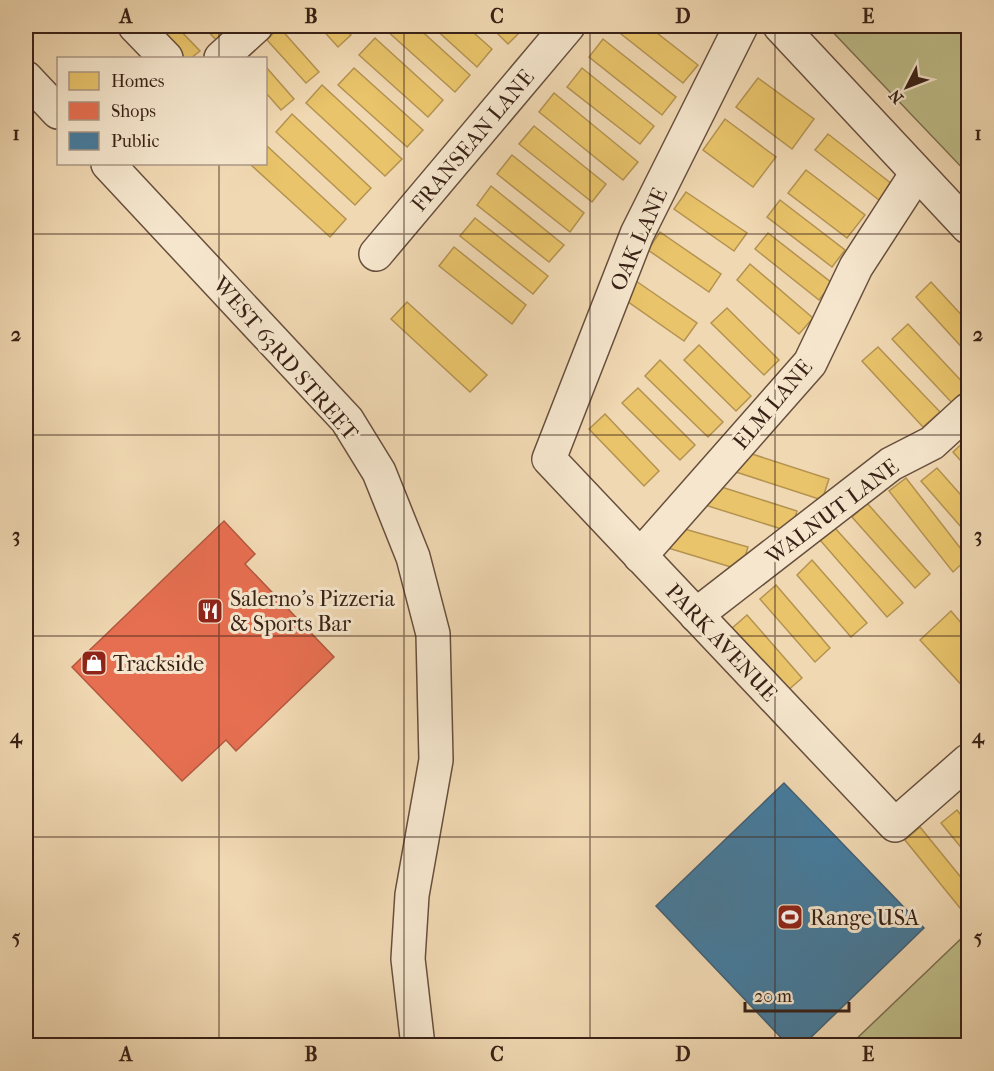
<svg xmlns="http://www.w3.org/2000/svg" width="994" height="1071" font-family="'IM FELL French Canon',serif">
<rect width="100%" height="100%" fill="#f0d8b2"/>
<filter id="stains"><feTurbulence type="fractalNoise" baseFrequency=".00333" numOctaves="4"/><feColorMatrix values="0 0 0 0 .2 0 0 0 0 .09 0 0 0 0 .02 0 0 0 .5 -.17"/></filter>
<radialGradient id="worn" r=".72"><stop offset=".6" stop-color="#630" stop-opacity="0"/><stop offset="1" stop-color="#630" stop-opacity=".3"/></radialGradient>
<!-- green -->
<g fill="#bebd89" stroke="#7c6f50" stroke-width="1.5">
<path d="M827 26H968V174Z"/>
<path d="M968 932V1045H850Z"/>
</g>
<!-- homes -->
<g fill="#e9c46a" stroke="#b49351" stroke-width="1.5">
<path d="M144 26H176L200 51 191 58H175Z"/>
<path d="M203 26H234L220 44Z"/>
<path d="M319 26H342L351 35 338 47Z"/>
<path d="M390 26H416L470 75 455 92 386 30Z"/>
<path d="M432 26H466L492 49 477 67Z"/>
<path d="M490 26H523L525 27 508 44Z"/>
<path d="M611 26H648L698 65 683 83Z"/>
<path d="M279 27 319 72 306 83 267 40Z"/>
<path d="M375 38 443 100 428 117 359 55Z"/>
<path d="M603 39 676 97 662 115 589 57Z"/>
<path d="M266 67 294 99 281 110 266 93Z"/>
<path d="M354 68 423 130 407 147 338 85Z"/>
<path d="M582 68 654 126 640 144 567 87Z"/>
<path d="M758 78 814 119 792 149 736 107Z"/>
<path d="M322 85 402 159 385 176 306 103Z"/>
<path d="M554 93 638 162 623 180 539 112Z"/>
<path d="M292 114 371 188 355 205 276 132Z"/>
<path d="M725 119 776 157 753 187 703 150Z"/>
<path d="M534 126 606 184 592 202 519 144Z"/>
<path d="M828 134 892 184 879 200 815 150Z"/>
<path d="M267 146 346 219 330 237 250 164H266Z"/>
<path d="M512 155 584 213 570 232 497 174Z"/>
<path d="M806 170 865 215 847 238 788 193Z"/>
<path d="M491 186 564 245 549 262 477 205Z"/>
<path d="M686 192 747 233 734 251 674 209Z"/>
<path d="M780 200 845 250 832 267 767 217Z"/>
<path d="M475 218 548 276 533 294 460 236Z"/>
<path d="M660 232 721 274 709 292 648 250Z"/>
<path d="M768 233 832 283 819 300 755 249Z"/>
<path d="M454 247 526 305 512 324 439 266Z"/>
<path d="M750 264 813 318 799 334 737 280Z"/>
<path d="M636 281 697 323 684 341 624 299Z"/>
<path d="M931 282 968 322V354L916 297Z"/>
<path d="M407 302 487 375 470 392 391 319Z"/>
<path d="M727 308 779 360 764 375 711 323Z"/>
<path d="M908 324 968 388V391L954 405 892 339Z"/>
<path d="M699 345 751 396 736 411 684 360Z"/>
<path d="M878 347 940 412 923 427 862 361Z"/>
<path d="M660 360 723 422 708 437 645 376Z"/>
<path d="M638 388 695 445 680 460 622 403Z"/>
<path d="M605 414 659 471 644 486 589 429Z"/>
<path d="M968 438V469L953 452Z"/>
<path d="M743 451 829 479 822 500 736 472Z"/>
<path d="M937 468 968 503V535L921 481Z"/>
<path d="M906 478 968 558 953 572 889 491Z"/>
<path d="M712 484 797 511 791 532 705 505Z"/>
<path d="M867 503 930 574 915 588 852 517Z"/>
<path d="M674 526 748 547 741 570 668 548Z"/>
<path d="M834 527 903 603 887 617 820 540Z"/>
<path d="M812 560 867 623 851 637 797 575Z"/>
<path d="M776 585 830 648 815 662 760 599Z"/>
<path d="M951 611 968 631V692L920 640Z"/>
<path d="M747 615 802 678 786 692 731 629Z"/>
<path d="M957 810 968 824V856L941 823Z"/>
<path d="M920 827 968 886V918L905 840Z"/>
</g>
<!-- shops -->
<path fill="#e76f51" stroke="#b3583f" stroke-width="1.5" d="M224 521 255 554 245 564 334 657 236 751 226 740 182 781 72 667Z"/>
<!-- public -->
<path fill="#457b9d" stroke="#416074" stroke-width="1.5" d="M784 783 924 928 802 1046H789L656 906Z"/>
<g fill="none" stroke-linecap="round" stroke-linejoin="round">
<!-- minor casing -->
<g stroke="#674f3d" stroke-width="36">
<g id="minor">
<path d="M135 26 166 58"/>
<path d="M741 26 637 234 549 459 895 825 968 761"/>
<path d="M780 26 968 227"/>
<path d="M221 58 256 26"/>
<path d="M26 78 58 112"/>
<path d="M108 164 347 420 379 472 413 557 433 634 436 760 412 895 408 959 418 1046"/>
<path d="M376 254 568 26"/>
<path d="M640 556 810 363 856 267 917 173"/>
<path d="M696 615 891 464 932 443 968 410"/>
</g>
</g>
<!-- minor -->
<use href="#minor" stroke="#f5e6cd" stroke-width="33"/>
</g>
<!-- grid -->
<path fill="none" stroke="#392116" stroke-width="1.5" stroke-opacity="0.55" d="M219 26V58M404 26V1046M590 26V1046M775 26V1046M219 164V1046M26 234H968M26 435H968M26 636H968M26 837H968"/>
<!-- icons -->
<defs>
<g id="restaurant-square" transform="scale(1.35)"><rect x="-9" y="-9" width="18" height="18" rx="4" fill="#8f2418" stroke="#f5e6cd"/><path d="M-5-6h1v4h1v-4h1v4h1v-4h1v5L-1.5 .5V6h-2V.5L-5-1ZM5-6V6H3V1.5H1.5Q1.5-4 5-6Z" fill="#fff"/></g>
<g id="shop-square" transform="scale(1.35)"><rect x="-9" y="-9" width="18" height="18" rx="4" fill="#8f2418" stroke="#f5e6cd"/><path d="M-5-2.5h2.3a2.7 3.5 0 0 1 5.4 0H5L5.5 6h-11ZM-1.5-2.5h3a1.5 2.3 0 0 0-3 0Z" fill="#fff"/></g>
<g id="stadium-square" transform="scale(1.35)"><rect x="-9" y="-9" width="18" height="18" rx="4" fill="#8f2418" stroke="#f5e6cd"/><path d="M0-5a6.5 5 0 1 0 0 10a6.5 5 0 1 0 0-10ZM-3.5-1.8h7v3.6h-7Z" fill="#fff"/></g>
</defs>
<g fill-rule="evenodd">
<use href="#restaurant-square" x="210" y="611"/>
<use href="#shop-square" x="94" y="663"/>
<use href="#stadium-square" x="790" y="917"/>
</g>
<g text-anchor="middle" stroke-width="6" stroke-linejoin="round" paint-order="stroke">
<!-- street labels -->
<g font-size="22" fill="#392116" stroke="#f5e6cd">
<text transform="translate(472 140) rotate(-50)" y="8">FRANSEAN LANE</text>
<text transform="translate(638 239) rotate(-66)" y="8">OAK LANE</text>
<text transform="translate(286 358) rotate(49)" y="8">WEST 63RD STREET</text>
<text transform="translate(772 404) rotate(-50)" y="8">ELM LANE</text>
<text transform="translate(832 511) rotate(-37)" y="8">WALNUT LANE</text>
<text transform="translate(722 642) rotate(47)" y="8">PARK AVENUE</text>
</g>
<!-- poi labels -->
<g font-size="22" fill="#392116" stroke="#f5e6cd" text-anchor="start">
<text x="230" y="606">Salerno's Pizzeria<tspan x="230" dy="25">&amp; Sports Bar</tspan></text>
<text x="113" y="671">Trackside</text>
<text x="810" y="925">Range USA</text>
</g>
</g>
<!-- margin -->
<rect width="994" height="1071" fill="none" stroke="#f0d8b2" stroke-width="66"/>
<!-- legend -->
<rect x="57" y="57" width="210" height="108" fill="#f5e6cd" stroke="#aa9784" stroke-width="1.5"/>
<rect x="69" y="72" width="30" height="18" fill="#e9c46a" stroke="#aa9784" stroke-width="1.5"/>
<text x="111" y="87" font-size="18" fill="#392116">Homes</text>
<rect x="69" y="102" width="30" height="18" fill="#e76f51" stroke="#aa9784" stroke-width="1.5"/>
<text x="111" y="117" font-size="18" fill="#392116">Shops</text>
<rect x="69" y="132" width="30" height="18" fill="#457b9d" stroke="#aa9784" stroke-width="1.5"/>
<text x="111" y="147" font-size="18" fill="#392116">Public</text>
<!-- north arrow -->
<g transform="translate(907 87) rotate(228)" stroke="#f5e6cd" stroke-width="4.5" paint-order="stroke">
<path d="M0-4.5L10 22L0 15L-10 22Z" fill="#392116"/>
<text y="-9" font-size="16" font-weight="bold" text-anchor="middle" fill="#392116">N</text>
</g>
<!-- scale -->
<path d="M745 1002v9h104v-9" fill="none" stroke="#392116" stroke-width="3"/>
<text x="754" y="1002" font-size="18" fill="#392116" stroke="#f5e6cd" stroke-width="4.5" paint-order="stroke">20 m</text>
<rect x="33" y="33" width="928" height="1005" fill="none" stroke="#392116" stroke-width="2"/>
<g font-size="20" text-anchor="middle" font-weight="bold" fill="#392116">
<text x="126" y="23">A</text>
<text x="311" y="23">B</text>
<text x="497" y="23">C</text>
<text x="683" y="23">D</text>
<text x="868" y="23">E</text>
<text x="16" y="140">1</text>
<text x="978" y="140">1</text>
<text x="16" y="341">2</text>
<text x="978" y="341">2</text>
<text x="16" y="542">3</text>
<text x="978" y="542">3</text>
<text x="16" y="743">4</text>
<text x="978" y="743">4</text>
<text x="16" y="944">5</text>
<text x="978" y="944">5</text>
<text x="126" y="1061">A</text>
<text x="311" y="1061">B</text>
<text x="497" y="1061">C</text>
<text x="683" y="1061">D</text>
<text x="868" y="1061">E</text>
</g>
<rect width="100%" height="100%" filter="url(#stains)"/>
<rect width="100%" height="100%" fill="url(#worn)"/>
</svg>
